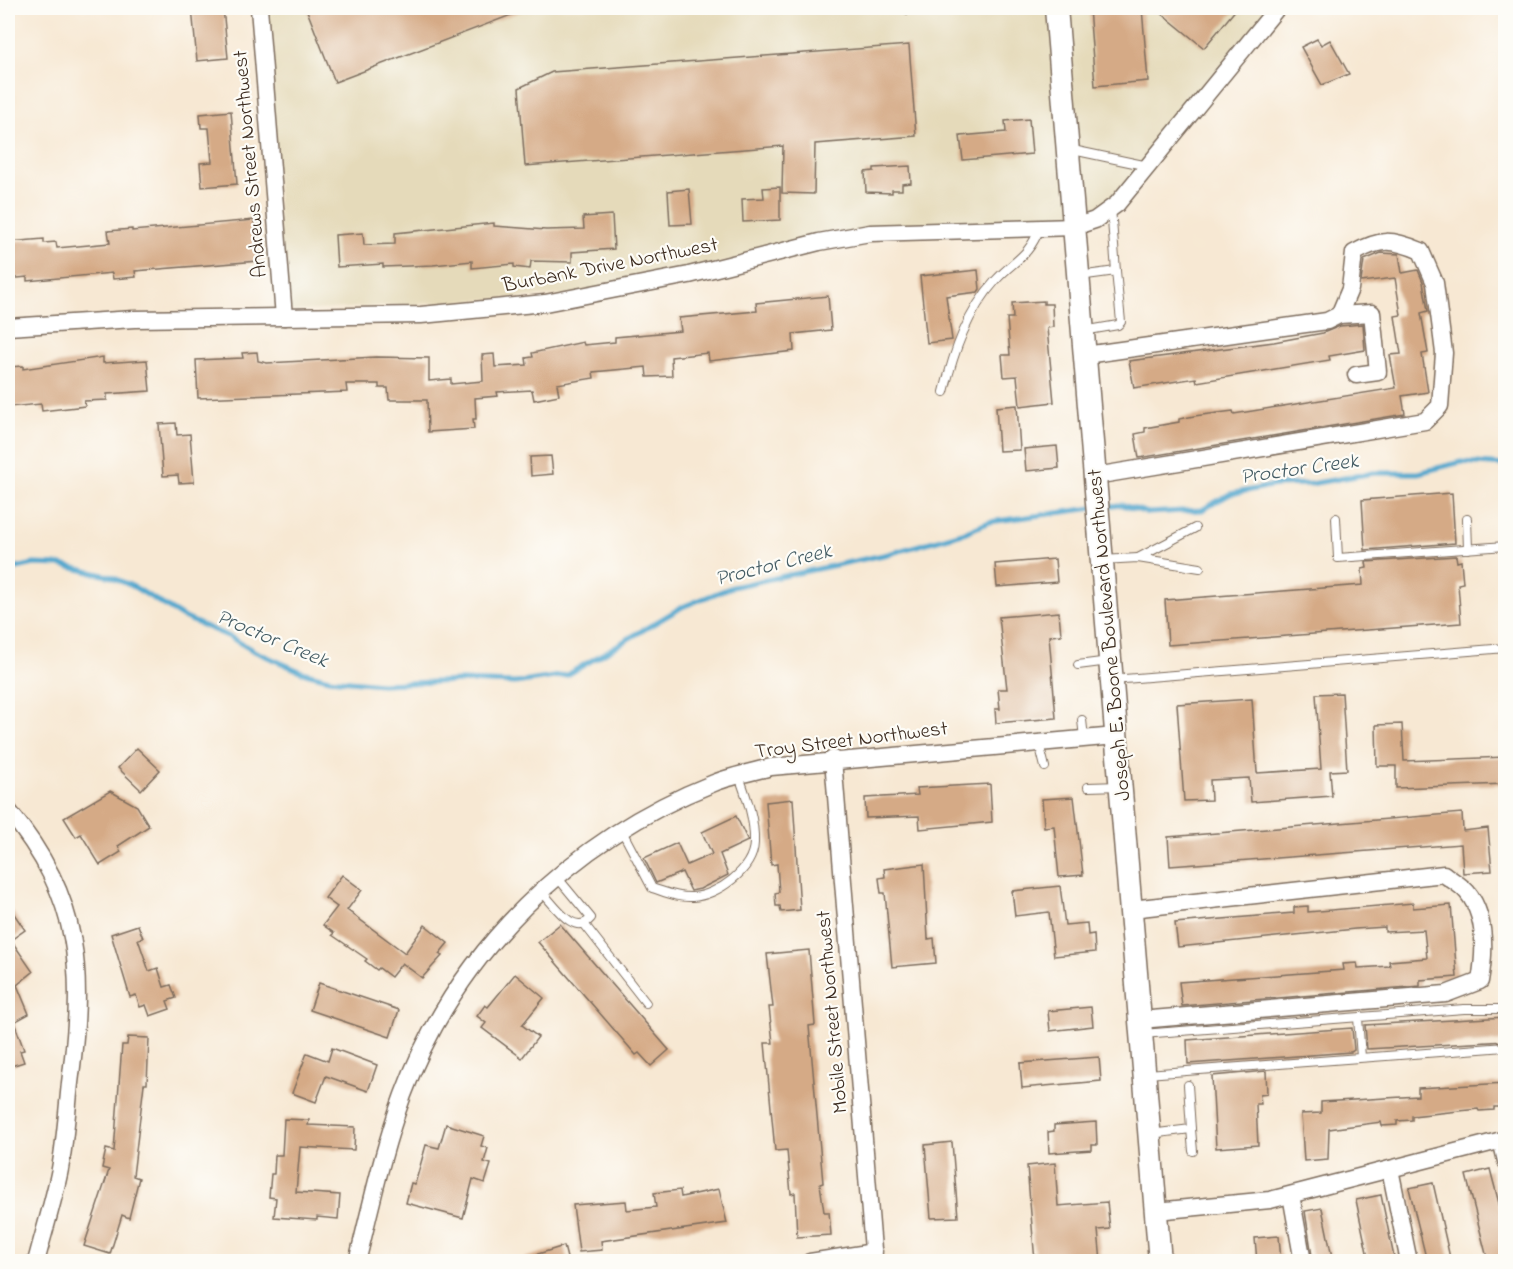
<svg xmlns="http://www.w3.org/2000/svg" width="1513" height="1269" font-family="'Indie Flower',sans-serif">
<rect width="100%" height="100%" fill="#fdfcf7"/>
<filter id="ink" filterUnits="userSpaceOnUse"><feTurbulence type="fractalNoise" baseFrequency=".0167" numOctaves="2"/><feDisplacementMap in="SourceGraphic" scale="12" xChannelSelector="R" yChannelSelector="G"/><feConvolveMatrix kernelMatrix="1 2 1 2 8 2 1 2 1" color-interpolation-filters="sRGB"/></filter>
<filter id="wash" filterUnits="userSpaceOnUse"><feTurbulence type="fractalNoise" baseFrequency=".008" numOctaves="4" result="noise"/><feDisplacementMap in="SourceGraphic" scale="24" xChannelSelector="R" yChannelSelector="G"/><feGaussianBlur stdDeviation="1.35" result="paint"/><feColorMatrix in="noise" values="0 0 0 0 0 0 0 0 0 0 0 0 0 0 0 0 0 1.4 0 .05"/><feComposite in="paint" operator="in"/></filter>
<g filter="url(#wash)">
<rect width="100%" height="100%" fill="#f7e8d3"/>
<!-- built -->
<path fill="#e5daba" d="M267 8H1273L1094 222 844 237 574 294 284 312Z"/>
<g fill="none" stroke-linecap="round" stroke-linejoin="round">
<!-- stream -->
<g stroke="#52a7ce" stroke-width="5">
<path d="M1103 507 1122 505 1148 513 1202 510 1230 494 1276 485 1310 484 1373 473H1418L1461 462 1506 465"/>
<path d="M8 570 34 564 61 565 112 577 136 588 183 617 230 637 254 651 302 672 329 679 381 684 461 681 515 683 567 675 682 607 732 587 888 554 966 532 989 522 1093 508"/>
</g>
</g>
<g id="blocks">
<!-- building -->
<g fill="#d5aa86">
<path d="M192 8H223L228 58 197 61Z"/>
<path d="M306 8H526L527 9 335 82Z"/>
<path d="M1089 8H1142L1148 81 1095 86Z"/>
<path d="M1155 8H1237L1204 48Z"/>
<path d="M1317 39 1321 45 1330 40 1349 74 1322 85 1301 47Z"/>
<path d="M909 45 916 136 815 144 814 194 782 193 783 146 525 166 519 88 552 72Z"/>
<path d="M231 111 237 184 202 187 200 163 212 162 209 128H201L200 114Z"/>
<path d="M1029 119 1032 154 963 160 960 136 1006 132 1005 121Z"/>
<path d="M910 166 911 183 902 184V190H892V193L866 192 865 172 874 171V168Z"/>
<path d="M780 187V220L743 222 742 199 764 198 763 188Z"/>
<path d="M689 189 692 224 670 225 668 191Z"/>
<path d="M612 215 614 249 572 252V262L531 261 530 269 514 267V264L472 268V261L433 265 383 267V264L337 267 335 235 363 233 364 245 395 244V233L494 223V226L546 230 584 229 583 217Z"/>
<path d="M254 220 258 261 135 271 136 277 113 279 112 273 27 281V277L8 279V242L44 239V243L56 242 57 248 110 243 108 231 132 229V231Z"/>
<path d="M1381 253 1399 254 1402 273 1418 270 1423 282 1428 311 1421 313 1428 353 1422 354 1428 392 1402 396 1405 414 1139 458 1135 434 1145 432V428L1179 422V419L1194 416 1233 411 1234 414 1396 388 1390 355 1401 354 1395 316 1401 315 1395 278 1361 282 1364 260Z"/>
<path d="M978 270 980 289 978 292 946 296 952 340 927 343 920 276Z"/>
<path d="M828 296 831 330 793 334 794 351 709 361 708 353 671 357 672 376 647 377 646 367 593 372 594 378 557 384 559 395 534 400 532 390 497 392 498 396 475 398 476 419H473L474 429 428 432 427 400H389L388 388H379V384H346L347 392 198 398 196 360 243 358 242 353 257 352 258 361 267 363 376 357 429 358V381L451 379V384L483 381 482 355 494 354 495 367 527 365 526 358 533 357 532 353 583 342 584 345 615 342V337L681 331 679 318 757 311 756 303Z"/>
<path d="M1044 301V304H1052L1053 327 1047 328 1054 402 1020 406 1017 376 1004 377 1002 355H1010L1007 318H1013L1012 303Z"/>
<path d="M1363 324 1365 350 1329 356 1330 360 1197 382 1196 378 1134 388 1129 361 1274 342 1323 333 1340 326Z"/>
<path d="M103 357V363L147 360 150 391 107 394V400L84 401 85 406 42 411 41 404 8 407V367L23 366V369Z"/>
<path d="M1017 405 1020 450 999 451 996 407Z"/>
<path d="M176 423 177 435 190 434 194 482 179 483 178 475 163 476 159 424Z"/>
<path d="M1057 446 1059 468 1026 471 1024 449Z"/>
<path d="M551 456 553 474 531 476 530 457Z"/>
<path d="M1452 493 1455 543 1365 550 1362 500Z"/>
<path d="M1456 556 1457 562 1461 561 1463 583 1458 584 1461 623 1168 645 1165 600 1363 585 1362 569 1367 568 1366 562Z"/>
<path d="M1055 559 1057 582 997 587 995 564Z"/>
<path d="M1059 612 1061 635 1049 636 1056 718 996 723 995 709H1000L998 689H1007L999 617Z"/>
<path d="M1342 693 1347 770 1330 771 1332 796 1251 802 1249 778 1210 780 1211 800 1184 801 1177 704 1252 699 1257 773 1321 769 1316 694Z"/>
<path d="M1402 724 1404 761 1506 757V784L1396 788V766H1377L1376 725Z"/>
<path d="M137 748 160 770 141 790 118 768Z"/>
<path d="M990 784 992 822 920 829 919 816 866 818 865 798 918 795 917 788Z"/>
<path d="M110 791 137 806 149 826 118 846 121 852 100 865 81 834 76 837 64 818Z"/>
<path d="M1074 797 1083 875 1059 877 1054 826 1044 827 1042 799Z"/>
<path d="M793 799 800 910 781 912 780 906H776L775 893 779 892 777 864 771 865 766 802Z"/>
<path d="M1462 813 1463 831 1488 828 1492 871 1463 873 1461 844 1170 866 1168 837Z"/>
<path d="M736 816 748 841 720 854 728 875 700 889 691 891 682 872 656 883 644 858 677 843 687 865 712 854 702 832Z"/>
<path d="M924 864 928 939 934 938 936 963 892 967 885 893H881L879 878 885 877 884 869Z"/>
<path d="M342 875 362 890 347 910 405 953 425 925 448 943 439 954 442 956 422 978 402 963 391 977 379 968 377 970 365 961 367 959 332 935 334 933 323 925 337 907 325 898Z"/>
<path d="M1060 886 1065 925 1087 923 1088 935 1094 934 1095 952 1054 956 1049 912 1015 916 1012 891Z"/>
<path d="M1413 903V908L1451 905 1457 977 1420 980V986L1182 1006 1179 982 1344 970 1343 964 1357 963 1358 968 1390 966 1389 961 1427 958 1424 930 1385 932V927L1355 929 1178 947 1175 923 1294 913V907L1308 906V912Z"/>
<path d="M8 905 25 930 11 940 33 972 17 985 29 1014 14 1022 24 1050 20 1051 24 1062 8 1067Z"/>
<path d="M560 924 669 1050 651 1066 639 1053 636 1055 538 942Z"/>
<path d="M138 925 143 938 138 939 149 971 158 968 164 987 171 985 176 998 167 1001 170 1009 150 1016 146 1005 140 1007 136 995 130 997 111 934Z"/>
<path d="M809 950 815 1025 809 1026 823 1183 820 1184 824 1212H829L831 1235 797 1237 795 1193 791 1194 787 1150 775 1151 765 1043H773L769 1007H773L767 954Z"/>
<path d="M515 974 544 998 522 1025 538 1037 522 1058 482 1028 486 1023 477 1016 485 1005 488 1007Z"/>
<path d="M319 983 399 1010 390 1037 310 1010Z"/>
<path d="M1091 1007 1093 1026 1050 1031 1048 1011Z"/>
<path d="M1506 1017V1041L1367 1049 1365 1025Z"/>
<path d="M1352 1028 1354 1050 1351 1052 1188 1064 1187 1040Z"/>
<path d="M128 1037 149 1038 147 1084H144L133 1176 139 1178 129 1218 122 1215 110 1254 84 1246 109 1170 102 1168 106 1149 114 1151 122 1045H127Z"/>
<path d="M332 1048 377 1065 368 1091 326 1076 316 1102 292 1093 307 1053 328 1061Z"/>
<path d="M1099 1057 1101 1081 1022 1088 1020 1063Z"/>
<path d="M1266 1071 1267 1094 1260 1095 1261 1104H1256L1258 1145 1216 1148 1212 1076Z"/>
<path d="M1506 1083V1107H1494V1110L1479 1111 1478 1109 1412 1116V1120L1397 1121V1125L1382 1126 1381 1122 1329 1129 1328 1159 1304 1161 1301 1114 1321 1113V1102L1418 1096V1088Z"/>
<path d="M284 1119 309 1120 308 1125 355 1127 354 1150 300 1147 296 1192 340 1195 338 1219 317 1217V1220L274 1217 276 1198 269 1197 271 1174H274L275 1155H282Z"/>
<path d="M1096 1122 1097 1145H1092V1150L1049 1153 1048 1132 1054 1131V1125Z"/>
<path d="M446 1124 484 1136 481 1146 488 1148 484 1162 491 1164 485 1183 473 1179 463 1218 406 1203 411 1183 415 1184 426 1145 439 1148Z"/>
<path d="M952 1142 958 1217 931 1218 925 1145Z"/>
<path d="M1055 1163 1058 1206 1107 1202 1110 1229 1098 1230 1101 1262H1035L1027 1166Z"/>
<path d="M1490 1169 1506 1230V1259L1495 1262H1488L1466 1175Z"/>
<path d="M1433 1183 1451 1262H1427L1409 1188Z"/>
<path d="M719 1189 727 1223 601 1241 602 1250 579 1252 573 1205 626 1201 627 1210 656 1207 654 1193 680 1190 681 1197Z"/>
<path d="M1381 1195 1395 1262H1369L1356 1200Z"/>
<path d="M1322 1208 1333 1262H1313L1305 1211Z"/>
<path d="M1279 1236 1281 1262H1257L1255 1238Z"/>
<path d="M564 1246 568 1262H526L525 1258Z"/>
</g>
</g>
</g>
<g filter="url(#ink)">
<use href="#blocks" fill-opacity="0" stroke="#7d6c5d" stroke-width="1.5"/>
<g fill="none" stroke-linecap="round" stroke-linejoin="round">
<!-- lane casing -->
<g stroke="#7d6c5d" stroke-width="10">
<g id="lane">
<path d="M908 10 931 8"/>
<path d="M1068 149 1148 166"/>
<path d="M1111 208 1116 271"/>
<path d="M1079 276 1116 271 1121 322 1118 325 1083 331"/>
<path d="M944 392C954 351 967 312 996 280 1016 258 1027 259 1040 228"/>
<path d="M1336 518 1338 558 1506 546"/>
<path d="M1467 519 1468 549"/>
<path d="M1138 558 1195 528"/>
<path d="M1102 560 1138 558 1200 568"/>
<path d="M1078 665 1109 661"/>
<path d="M1112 680 1506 648"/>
<path d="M1082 720 1084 738"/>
<path d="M1039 743 1045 767"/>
<path d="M1088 787 1120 786"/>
<path d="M622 831 652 888C665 892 678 898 692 897 717 896 753 870 754 843 755 820 747 798 739 776"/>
<path d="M541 891C554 904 574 938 591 918L557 877"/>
<path d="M585 925 646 1003"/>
<path d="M1358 1018 1361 1057"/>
<path d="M1142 1034 1464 1009H1506"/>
<path d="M1147 1074 1506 1047"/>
<path d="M1188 1085 1191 1129"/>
<path d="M1150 1134 1191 1129 1193 1151"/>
</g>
</g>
<!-- street casing -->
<g stroke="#7d6c5d" stroke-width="19">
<g id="street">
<path d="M259 8 284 317"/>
<path d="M1339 315 1372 313 1378 372 1356 375"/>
<path d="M8 327 134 319 421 315 545 303 689 275 819 242 870 233 1074 227 1095 220 1117 204 1277 8"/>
<path d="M1085 355 1327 321 1339 315 1350 289 1354 253C1381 238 1392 239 1421 251L1435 283 1444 353 1440 406 1425 421 1095 476"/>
<path d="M833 759 874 1262"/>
<path d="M8 810C83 900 84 973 70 1083 67 1112 65 1141 60 1169 54 1200 44 1231 36 1262"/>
<path d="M1131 909 1444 874C1451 880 1461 885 1467 892 1487 916 1485 952 1480 981L1446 994 1140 1020"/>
<path d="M1501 1140 1506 1161"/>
<path d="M1390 1169 1409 1262"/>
<path d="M1291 1195 1303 1262"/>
<path d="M1156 1211 1270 1200 1506 1139"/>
<path d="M357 1262C371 1206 383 1149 403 1095 456 952 572 839 714 783 732 776 752 772 771 767L1116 736"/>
<path d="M810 1262 874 1252"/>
</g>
</g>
<!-- secondary casing -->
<g stroke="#7d6c5d" stroke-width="25">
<path id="secondary" d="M1056 8 1160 1262"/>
</g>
<!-- lane -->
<use href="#lane" stroke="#fff" stroke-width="8"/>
<!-- street -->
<use href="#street" stroke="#fff" stroke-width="16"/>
<!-- secondary -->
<use href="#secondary" stroke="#fff" stroke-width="22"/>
</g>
</g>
<g text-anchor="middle" stroke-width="4.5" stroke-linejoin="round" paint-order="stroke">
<!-- street labels -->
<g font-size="21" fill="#3b2a1e" stroke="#fdfcf7">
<text transform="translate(249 164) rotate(-95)" y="7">Andrews Street Northwest</text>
<text transform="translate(610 264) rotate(-11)" y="7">Burbank Drive Northwest</text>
<text transform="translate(1108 635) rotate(-95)" y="7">Joseph E. Boone Boulevard Northwest</text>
<text transform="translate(851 739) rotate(-7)" y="7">Troy Street Northwest</text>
<text transform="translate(831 1012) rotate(-95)" y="7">Mobile Street Northwest</text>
</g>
<!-- water labels -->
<g font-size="22" font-style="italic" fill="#445c64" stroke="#fdfcf7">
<text transform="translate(1299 467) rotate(-8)" y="8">Proctor Creek</text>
<text transform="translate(773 563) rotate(-14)" y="8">Proctor Creek</text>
<text transform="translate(273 637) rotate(23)" y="8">Proctor Creek</text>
</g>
</g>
<!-- margin -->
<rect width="1513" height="1269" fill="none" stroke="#fdfcf7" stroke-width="30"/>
</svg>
